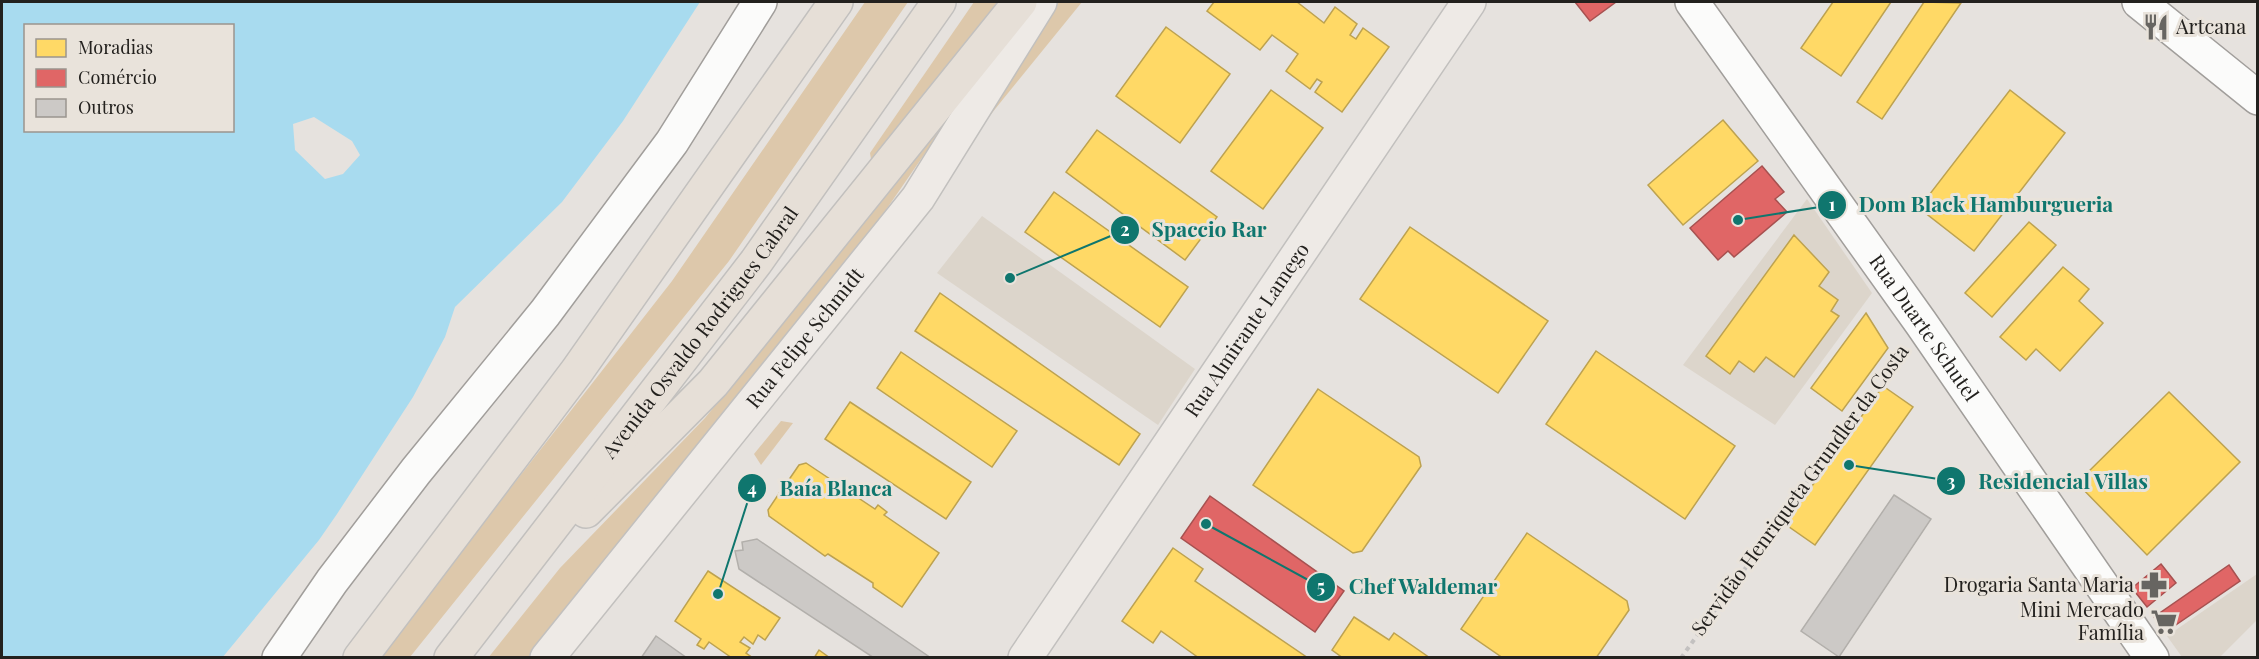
<svg xmlns="http://www.w3.org/2000/svg" width="2259" height="659" font-family="'Playfair Display',serif">
<rect width="100%" height="100%" fill="#e6e2de"/>
<!-- built -->
<g fill="#dcd5cb">
<path d="M1807 199 1872 293 1775 425 1683 365Z"/>
<path d="M982 216 1195 369 1158 425 937 273Z"/>
<path d="M2257 574V620L2220 657H2182L2167 636Z"/>
</g>
<!-- green -->
<g fill="#ddc8ab">
<path d="M865 2H908L729 261 410 657 378 658 672 281Z"/>
<path d="M974 2H1002L873 159H871L870 153Z"/>
<path d="M1059 2H1082L970 140 968 136Z"/>
<path d="M995 52 794 343 528 657 488 658 560 568 705 418 773 335Z"/>
<path d="M781 421 793 423 761 465 754 454Z"/>
</g>
<!-- water -->
<path fill="#a8dbef" fill-rule="evenodd" d="M2 2H700L623 121 562 202 455 307 445 337 413 397 337 514 319 540 222 658 2 657ZM26 26H232V130H26ZM314 117 352 141 360 155 343 174 325 179 295 150 293 124Z"/>
<!-- homes -->
<g fill="#ffd966" stroke="#bda250" stroke-width="1.5">
<path d="M1214 2H1297L1324 23 1335 7 1357 24 1350 35 1356 39 1363 28 1389 47 1342 112 1315 92 1322 82 1317 79 1310 89 1286 71 1298 54 1272 35 1260 50 1207 11Z"/>
<path d="M1833 2H1891L1841 76 1801 48Z"/>
<path d="M1924 2 1961 3 1882 119 1857 102Z"/>
<path d="M1166 27 1230 74 1180 143 1116 96Z"/>
<path d="M1271 90 1323 128 1263 209 1211 171Z"/>
<path d="M2010 90 2065 133 1974 251 1919 208Z"/>
<path d="M1723 120 1758 161 1683 225 1648 185Z"/>
<path d="M1097 130 1217 217 1185 260 1066 172Z"/>
<path d="M1054 192 1188 287 1160 327 1025 232Z"/>
<path d="M2029 222 2056 245 1992 317 1965 293Z"/>
<path d="M1410 227 1548 321 1498 393 1360 299Z"/>
<path d="M1794 235 1829 272 1819 286 1838 300 1831 311 1839 316 1794 377 1766 357 1754 372 1739 361 1730 374 1706 356Z"/>
<path d="M2063 267 2089 289 2079 301 2103 323 2060 371 2036 349 2026 360 2000 337Z"/>
<path d="M940 293 1140 434 1119 465 915 331Z"/>
<path d="M1866 313 1888 348 1842 411 1811 388Z"/>
<path d="M1596 351 1735 446 1685 519 1546 424Z"/>
<path d="M901 352 1017 431 992 467 877 388Z"/>
<path d="M1883 386 1913 407 1815 545 1785 524Z"/>
<path d="M1318 389 1419 457 1421 466 1362 551 1353 553 1253 485Z"/>
<path d="M2169 392 2240 462 2147 555 2077 483Z"/>
<path d="M850 402 971 482 946 519 825 439Z"/>
<path d="M806 463 875 509 878 505 887 512 884 515 939 553 902 607 873 587V583L828 554 825 556 769 516 768 510 780 492H788L786 484 799 465Z"/>
<path d="M1527 533 1627 601 1629 610 1596 658H1503L1461 629Z"/>
<path d="M1173 548 1203 569 1195 581 1308 658H1199L1161 631 1153 643 1122 621Z"/>
<path d="M708 571 780 618 765 640 758 635 753 644 744 637 740 642 750 648 746 653 753 658H732L709 642 704 649 697 645 701 639 675 621Z"/>
<path d="M1354 617 1389 640 1394 633 1430 658H1343L1332 650Z"/>
<path d="M819 650 830 658H814Z"/>
</g>
<!-- shops -->
<g fill="#e06666" stroke="#a75150" stroke-width="1.5">
<path d="M1575 2H1616L1590 21Z"/>
<path d="M1762 166 1784 192 1775 199 1787 212 1734 257 1728 251 1718 260 1690 228Z"/>
<path d="M1210 496 1344 591 1315 632 1181 538Z"/>
<path d="M2161 564 2176 583 2147 607 2132 588Z"/>
<path d="M2229 565 2240 581 2164 633 2154 617Z"/>
</g>
<!-- building -->
<g fill="#ccc9c6" stroke="#b2afab" stroke-width="1.5">
<path d="M1894 495 1931 519 1839 657 1801 631Z"/>
<path d="M757 539 931 658H874L739 569 735 551 743 550 742 542Z"/>
<path d="M656 636 687 658H641Z"/>
</g>
<g fill="none" stroke-linecap="round" stroke-linejoin="round">
<!-- minor casing -->
<g stroke="#a19e9b" stroke-width="36">
<g id="minor">
<path id="s1" d="M1692 2 1921 323 2152 658"/>
<path d="M2139 2 2258 98"/>
<path d="M279 658 332 581 416 471 545 313 672 142 760 2"/>
</g>
</g>
<!-- major casing -->
<g stroke="#c2c0be" stroke-width="36">
<g id="major">
<path id="s2" d="M547 658 918 198 1040 2"/>
<path id="s3" d="M1025 658 1469 2"/>
</g>
</g>
<!-- highway casing -->
<g stroke="#c2c0be" stroke-width="36">
<g id="highway">
<path d="M586 511 713 383 1020 2"/>
<path d="M360 658 577 371 836 2"/>
<path id="s4" d="M451 658 756 262 939 2"/>
</g>
</g>
<!-- path -->
<path stroke="#c3c1c0" stroke-width="4" stroke-dasharray="4.5 4.5" stroke-linecap="butt" d="M1681 658 1901 351"/>
<!-- minor -->
<use href="#minor" stroke="#fbfbfa" stroke-width="33"/>
<!-- major -->
<use href="#major" stroke="#eeeae6" stroke-width="33"/>
<!-- highway -->
<use href="#highway" stroke="#e6dfd7" stroke-width="33"/>
</g>
<!-- icons -->
<defs>
<g id="restaurant-bare" transform="scale(2.07)"><path d="M-5-6h1v4h1v-4h1v4h1v-4h1v5L-1.5 .5V6h-2V.5L-5-1ZM5-6V6H3V1.5H1.5Q1.5-4 5-6Z" fill="#676561" stroke="#e9e3db" stroke-width="2.5" paint-order="stroke"/></g>
<g id="pharmacy-bare" transform="scale(2.07)"><path d="M-2-6h4v4h4v4h-4v4h-4v-4h-4v-4h4Z" fill="#676561" stroke="#e9e3db" stroke-width="2.5" paint-order="stroke"/></g>
<g id="supermarket-bare" transform="scale(2.07)"><path d="M-6-5.5h2.5l.6 2H6L4.5 2H-2.5L-4.4-4H-6ZM-1.5 3.2a1.3 1.3 0 1 0 .1 0ZM3 3.2a1.3 1.3 0 1 0 .1 0Z" fill="#676561" stroke="#e9e3db" stroke-width="2.5" paint-order="stroke"/></g>
</defs>
<g fill-rule="evenodd">
<use href="#restaurant-bare" x="2156" y="27"/>
<use href="#pharmacy-bare" x="2154" y="585"/>
<use href="#supermarket-bare" x="2164" y="622"/>
</g>
<g text-anchor="middle" stroke-width="6" stroke-linejoin="round" paint-order="stroke">
<!-- poi labels -->
<g font-size="20" fill="#23211e" stroke="#e9e3db" text-anchor="end">
<text x="2176" y="34" text-anchor="start">Artcana</text>
<text x="2134" y="592">Drogaria Santa Maria</text>
<text x="2144" y="617">Mini Mercado<tspan x="2144" dy="23">Família</tspan></text>
</g>
<!-- street labels -->
<g font-size="20" fill="#23211e" stroke="#e9e3db">
<text dy="7" stroke="none"><textPath href="#s1" startOffset="400">Rua Duarte Schutel</textPath></text>
<text dy="7" stroke="none"><textPath href="#s3" startOffset="396">Rua Almirante Lamego</textPath></text>
<text dy="7" stroke="none"><textPath href="#s4" startOffset="410">Avenida Osvaldo Rodrigues Cabral</textPath></text>
<text dy="7" stroke="none"><textPath href="#s2" startOffset="411">Rua Felipe Schmidt</textPath></text>
<text transform="translate(1800 490) rotate(-54)" y="7">Servidão Henriqueta Grundler da Costa</text>
</g>
</g>
<!-- callouts -->
<path fill="none" stroke="#0f766e" stroke-width="2" d="M1738 220L1832 205M1010 278L1125 230M1849 465L1951 481M718 594L752 488M1206 524L1321 587"/>
<g fill="#0f766e" stroke="#e9e3db" stroke-width="2">
<circle cx="1738" cy="220" r="6"/>
<circle cx="1010" cy="278" r="6"/>
<circle cx="1849" cy="465" r="6"/>
<circle cx="718" cy="594" r="6"/>
<circle cx="1206" cy="524" r="6"/>
<circle cx="1832" cy="205" r="15"/>
<circle cx="1125" cy="230" r="15"/>
<circle cx="1951" cy="481" r="15"/>
<circle cx="752" cy="488" r="15"/>
<circle cx="1321" cy="587" r="15"/>
</g>
<g font-size="18" text-anchor="middle" font-weight="bold" fill="#fff">
<text x="1832" y="211">1</text>
<text x="1125" y="236">2</text>
<text x="1951" y="488">3</text>
<text x="752" y="495">4</text>
<text x="1321" y="593">5</text>
</g>
<g font-size="21" text-anchor="middle" font-weight="bold" fill="#0f766e" stroke="#e9e3db" stroke-width="6" stroke-linejoin="round" paint-order="stroke">
<text x="1986" y="212">Dom Black Hamburgueria</text>
<text x="1209" y="237">Spaccio Rar</text>
<text x="2063" y="489">Residencial Villas</text>
<text x="836" y="496">Baía Blanca</text>
<text x="1423" y="594">Chef Waldemar</text>
</g>
<!-- border -->
<rect width="2259" height="659" fill="none" stroke="#23211e" stroke-width="6"/>
<!-- legend -->
<rect x="24" y="24" width="210" height="108" fill="#e9e3db" stroke="#9a958f" stroke-width="1.5"/>
<rect x="36" y="39" width="30" height="18" fill="#ffd966" stroke="#9a958f" stroke-width="1.5"/>
<text x="78" y="54" font-size="18" fill="#23211e">Moradias</text>
<rect x="36" y="69" width="30" height="18" fill="#e06666" stroke="#9a958f" stroke-width="1.5"/>
<text x="78" y="84" font-size="18" fill="#23211e">Comércio</text>
<rect x="36" y="99" width="30" height="18" fill="#ccc9c6" stroke="#9a958f" stroke-width="1.5"/>
<text x="78" y="114" font-size="18" fill="#23211e">Outros</text>
</svg>
